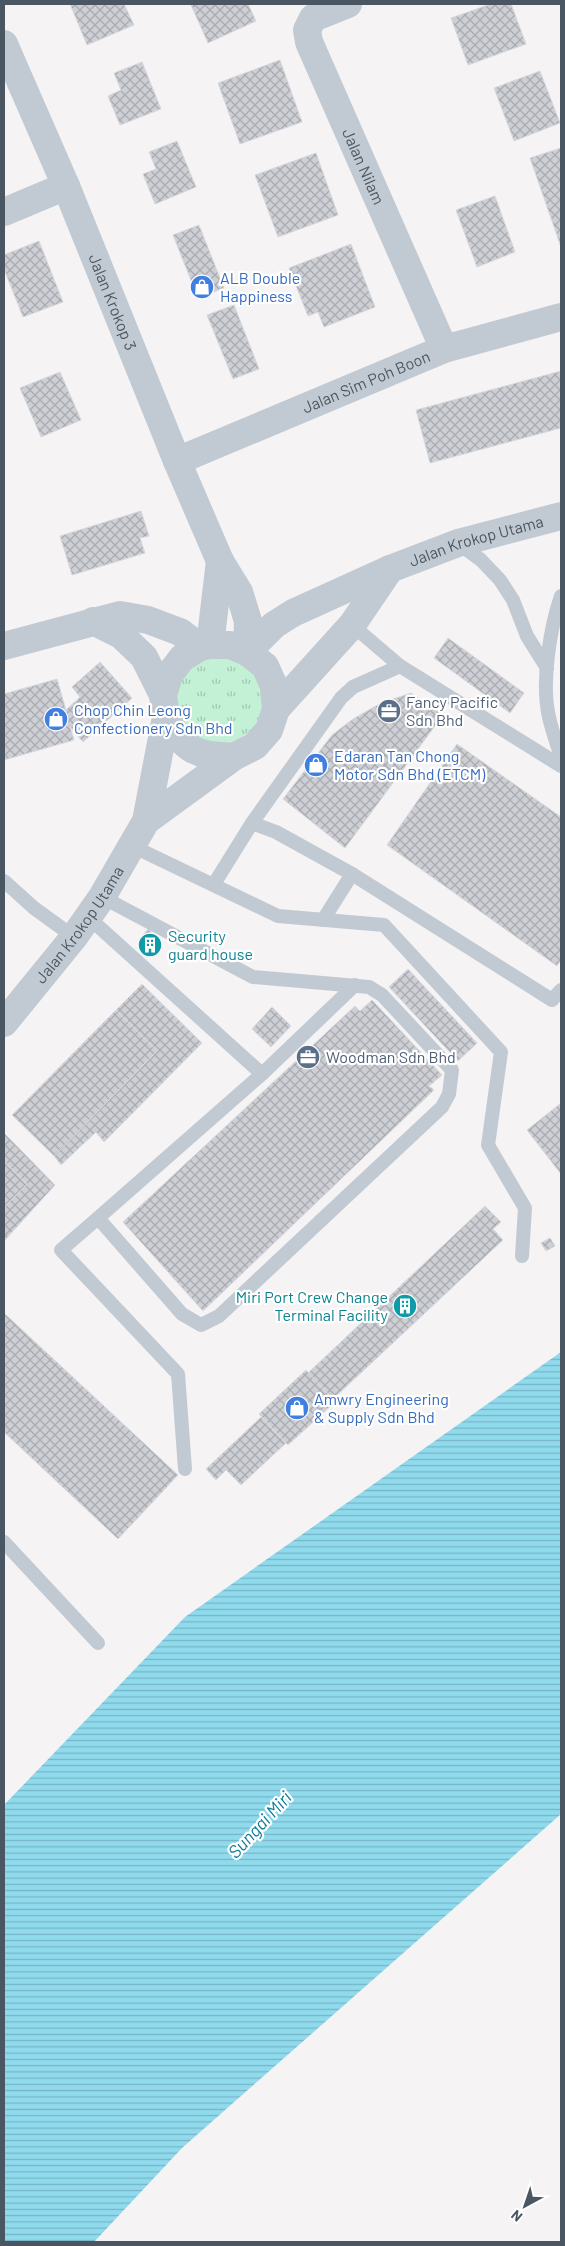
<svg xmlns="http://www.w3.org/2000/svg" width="565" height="2246" font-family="Barlow,sans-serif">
<defs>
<pattern id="grass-tufts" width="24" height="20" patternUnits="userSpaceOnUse" patternTransform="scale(1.25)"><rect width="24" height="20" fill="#c3f1d5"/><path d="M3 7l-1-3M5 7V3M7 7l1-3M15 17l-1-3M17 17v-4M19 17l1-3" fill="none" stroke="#a0c6b0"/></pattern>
<pattern id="water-rules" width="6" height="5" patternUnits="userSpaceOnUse" patternTransform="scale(1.25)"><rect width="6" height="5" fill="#90daee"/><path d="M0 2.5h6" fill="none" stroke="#78b4c4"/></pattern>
<pattern id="building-cross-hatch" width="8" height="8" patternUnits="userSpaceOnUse" patternTransform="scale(1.25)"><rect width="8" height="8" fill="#cdcfd5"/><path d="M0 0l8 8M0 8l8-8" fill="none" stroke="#a8abb0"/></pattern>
</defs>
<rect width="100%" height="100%" fill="#f5f3f3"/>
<!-- grass -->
<circle fill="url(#grass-tufts)" cx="220" cy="700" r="43"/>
<!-- water -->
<path fill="url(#water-rules)" d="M561 1352V1814L182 2148 94 2242H4V1805L185 1617Z"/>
<!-- building -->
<g fill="url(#building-cross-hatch)" stroke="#d7d9de">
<path d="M70 4H124L134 25 87 45Z"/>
<path d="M195 4H248L256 21 208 43 191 5Z"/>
<path d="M491 4H511L526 44 468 65 451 18Z"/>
<path d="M280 60 302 122 240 144 218 83Z"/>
<path d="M142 62 161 109 120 125 108 96 121 90 114 73Z"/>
<path d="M540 71 560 123 514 141 494 88Z"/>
<path d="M177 141 196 187 155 204 143 174 156 169 149 152Z"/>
<path d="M561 148V247L530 158Z"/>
<path d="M316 153 338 215 278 237 255 175Z"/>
<path d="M495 196 515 252 477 267 456 210Z"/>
<path d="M199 225 224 288 198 298 173 235Z"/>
<path d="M39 241 63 302 23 317 4 269V255Z"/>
<path d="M351 244 375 307 324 327 318 312 308 316 289 268Z"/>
<path d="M234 305 259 369 233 379 207 315Z"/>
<path d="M561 371V428L430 463 416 410Z"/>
<path d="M60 372 81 420 41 437 20 388Z"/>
<path d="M141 511 149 536 140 538 145 553 72 575 60 536Z"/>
<path d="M448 638 524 693 510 713 434 658Z"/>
<path d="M100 662 132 698 83 742 70 727 74 740 4 760V694L57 679 66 710 80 697 72 687Z"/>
<path d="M411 693 443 715 345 848 283 799 332 735 353 719 381 703Z"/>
<path d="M457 744 561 817V960L557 966 387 845Z"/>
<path d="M148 929 160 940 150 951 139 940Z"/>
<path d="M408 969 477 1043 458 1061 389 987Z"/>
<path d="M142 984 202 1043 104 1142 96 1132 61 1165 54 1156 157 1051 116 1010Z"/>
<path d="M372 1000 442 1075 429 1086 434 1090 203 1311 123 1222 355 1006 360 1011Z"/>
<path d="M272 1007 291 1026 271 1047 252 1029Z"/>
<path d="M116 1010 157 1051 54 1156 12 1115Z"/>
<path d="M561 1103V1174L527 1130Z"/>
<path d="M4 1133 55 1185 4 1241V1207L27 1184 4 1161Z"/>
<path d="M4 1161 27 1184 4 1207Z"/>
<path d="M485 1206 501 1222 493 1229 503 1240 333 1399 308 1373Z"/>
<path d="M550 1238 555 1246 546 1251 541 1243Z"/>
<path d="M4 1313 178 1475 118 1539 4 1432Z"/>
<path d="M306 1370 335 1402 288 1445 259 1414Z"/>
<path d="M261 1417 286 1443 241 1485 226 1470 216 1480 206 1469Z"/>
</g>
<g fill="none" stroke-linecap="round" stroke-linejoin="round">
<!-- service -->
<g stroke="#c1cad2" stroke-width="14">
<path d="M458 543 481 560 500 580 513 600 527 636 547 668"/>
<path d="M561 596C550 628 541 683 549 717 552 731 557 744 561 757"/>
<path d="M352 625 400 666 561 766"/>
<path d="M252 823 276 832 352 874 552 1000 561 990"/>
<path d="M132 846 278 916 384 925 501 1052 488 1145 525 1208 522 1256"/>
<path d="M4 881 34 908 74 937"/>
<path d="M214 884 252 823 341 698 353 687 400 666"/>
<path d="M102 897 253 977 369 987 382 995 452 1070 449 1094 442 1107 219 1316 201 1325 182 1314 98 1218 262 1074"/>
<path d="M88 917 262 1074 355 985"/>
<path d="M323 920 352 874"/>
<path d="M98 1218 61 1250 178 1374 185 1469"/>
<path d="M4 1542 98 1643"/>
</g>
<!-- minor -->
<g stroke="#c1cad2" stroke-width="28">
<path id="s1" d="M348 4 313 18 307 30 309 42 444 349"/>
<path id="s2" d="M4 44 66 186 177 461 220 561 239 592 248 621 247 652"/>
<path d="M4 212 66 186"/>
<path id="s3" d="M177 461 444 349 561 317"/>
<path d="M93 621 121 635 144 657 163 695"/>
<path d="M210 645 220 561"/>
<path d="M4 646 120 615 148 620 180 632 200 647"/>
</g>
<!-- tertiary -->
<g stroke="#c1cad2" stroke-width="28">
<path id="s4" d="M247 652 274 625 293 613 390 569 458 543 561 516"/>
<path d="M276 709 352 625 390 569"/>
<path d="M166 717C182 749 198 758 235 756"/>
<path id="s5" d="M4 1023 74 937 102 897 146 821 166 717 163 695 169 675 182 658 200 647 210 645H230L247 652 265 666 274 686 276 709 269 730 255 746 235 756 146 821"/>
</g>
</g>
<!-- icons -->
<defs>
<g id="shop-disc" transform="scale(1.25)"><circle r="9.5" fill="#3f7fe0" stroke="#fff"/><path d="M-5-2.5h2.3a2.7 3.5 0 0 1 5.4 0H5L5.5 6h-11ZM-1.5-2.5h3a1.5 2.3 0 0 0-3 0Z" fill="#fff"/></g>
<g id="office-disc" transform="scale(1.25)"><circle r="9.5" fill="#5c6f8a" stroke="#fff"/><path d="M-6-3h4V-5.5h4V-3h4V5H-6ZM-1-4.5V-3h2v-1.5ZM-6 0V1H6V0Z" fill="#fff"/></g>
<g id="building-disc" transform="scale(1.25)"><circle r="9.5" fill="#0f9aa8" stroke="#fff"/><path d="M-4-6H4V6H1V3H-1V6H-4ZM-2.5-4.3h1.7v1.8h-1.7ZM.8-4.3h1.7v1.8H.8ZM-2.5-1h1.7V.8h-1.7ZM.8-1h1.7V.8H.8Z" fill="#fff"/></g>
</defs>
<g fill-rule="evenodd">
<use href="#shop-disc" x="202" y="287"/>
<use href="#office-disc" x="389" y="711"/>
<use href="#shop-disc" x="56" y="719"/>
<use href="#shop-disc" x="316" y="765"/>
<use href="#building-disc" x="150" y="945"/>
<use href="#office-disc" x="308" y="1057"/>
<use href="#building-disc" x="405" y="1306"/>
<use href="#shop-disc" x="297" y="1408"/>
</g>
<g text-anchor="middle" stroke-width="4.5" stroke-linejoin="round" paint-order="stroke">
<!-- street labels -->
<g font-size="16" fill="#4a5661" stroke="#fff">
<text dy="6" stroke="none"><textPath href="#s1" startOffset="199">Jalan Nilam</textPath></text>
<text dy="6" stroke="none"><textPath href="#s2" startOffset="280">Jalan Krokop 3</textPath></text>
<text dy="6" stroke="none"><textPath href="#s3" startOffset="205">Jalan Sim Poh Boon</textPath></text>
<text dy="6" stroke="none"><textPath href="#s4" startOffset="258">Jalan Krokop Utama</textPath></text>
<text dy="6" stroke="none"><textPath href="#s5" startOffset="124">Jalan Krokop Utama</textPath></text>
</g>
<!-- shop labels -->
<g font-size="16" fill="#366cbe" stroke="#fff" text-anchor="start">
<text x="220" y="284">ALB Double<tspan x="220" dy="18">Happiness</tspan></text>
<text x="74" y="716">Chop Chin Leong<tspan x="74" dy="18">Confectionery Sdn Bhd</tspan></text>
<text x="334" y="762">Edaran Tan Chong<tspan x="334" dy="18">Motor Sdn Bhd (ETCM)</tspan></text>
<text x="314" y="1405">Amwry Engineering<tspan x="314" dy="18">&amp; Supply Sdn Bhd</tspan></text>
</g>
<!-- service labels -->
<g font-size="16" fill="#4e5e75" stroke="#fff" text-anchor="start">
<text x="406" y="708">Fancy Pacific<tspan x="406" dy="18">Sdn Bhd</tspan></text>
<text x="326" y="1063">Woodman Sdn Bhd</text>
</g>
<!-- culture labels -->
<g font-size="16" fill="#0d838f" stroke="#fff" text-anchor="start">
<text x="168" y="942">Security<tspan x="168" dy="18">guard house</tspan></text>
<text x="388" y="1303" text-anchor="end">Miri Port Crew Change<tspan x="388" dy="18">Terminal Facility</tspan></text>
</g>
<!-- water labels -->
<g font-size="18" font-style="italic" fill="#0c7c9b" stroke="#fff">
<text transform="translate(260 1825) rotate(-47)" y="6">Sungai Miri</text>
</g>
</g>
<!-- border -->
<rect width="565" height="2246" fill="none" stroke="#4a5661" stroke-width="10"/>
<!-- north arrow -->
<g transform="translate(525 2206) rotate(220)" stroke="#ffffff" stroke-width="4" paint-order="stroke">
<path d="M0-4L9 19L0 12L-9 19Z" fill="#4a5661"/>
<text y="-8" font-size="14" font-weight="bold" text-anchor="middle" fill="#4a5661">N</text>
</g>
</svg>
